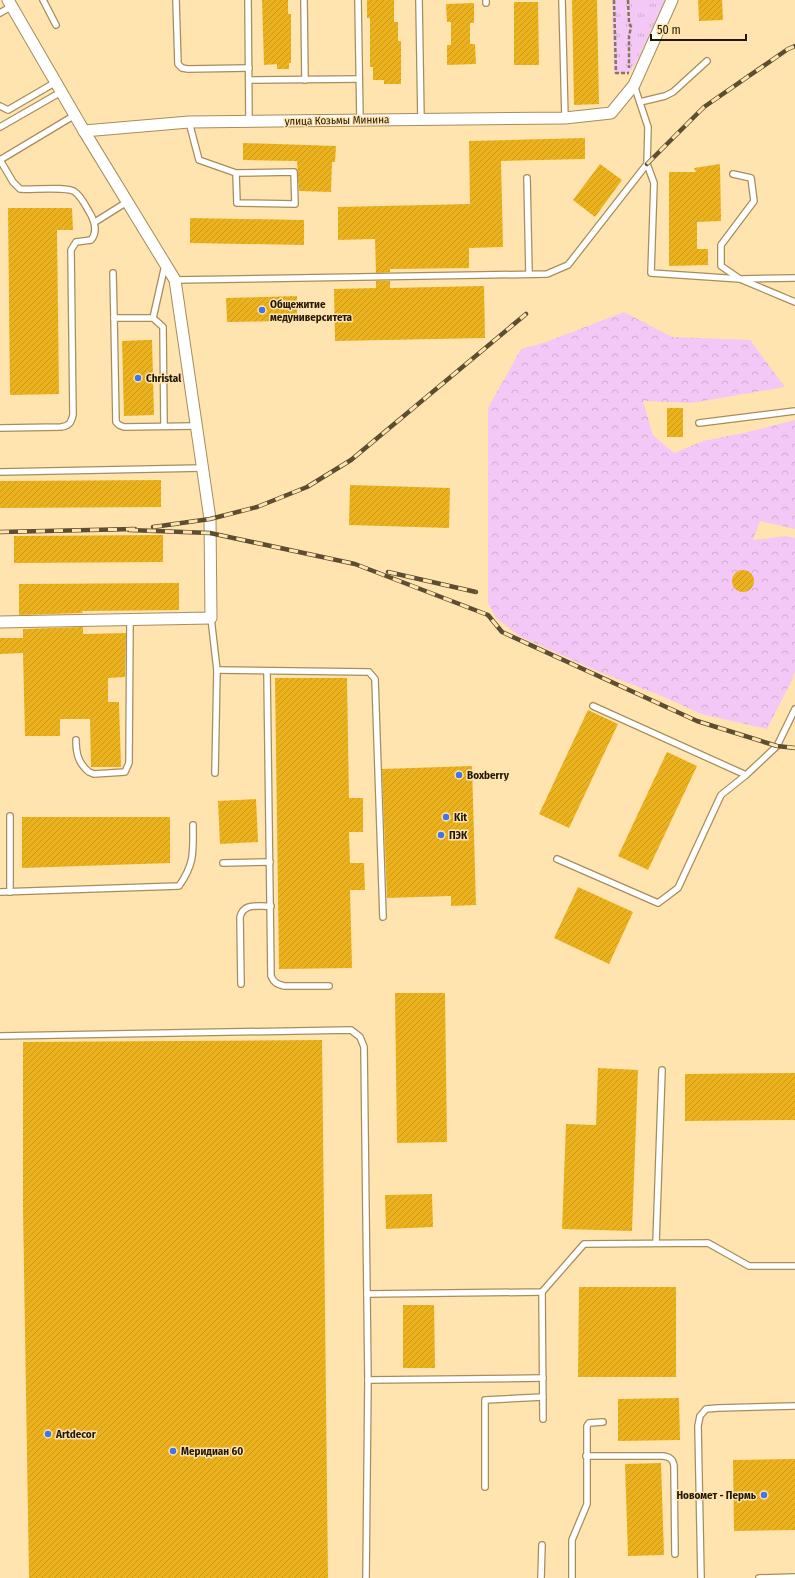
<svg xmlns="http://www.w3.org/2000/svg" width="795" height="1578" font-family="'Fira Sans Condensed',sans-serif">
<defs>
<pattern id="forest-crowns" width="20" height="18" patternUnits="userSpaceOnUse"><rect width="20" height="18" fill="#f3c8f7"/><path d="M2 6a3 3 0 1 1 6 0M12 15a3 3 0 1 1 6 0" fill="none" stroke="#d0abd2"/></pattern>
<pattern id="park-tufts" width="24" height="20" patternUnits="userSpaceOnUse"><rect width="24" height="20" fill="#f3c8f7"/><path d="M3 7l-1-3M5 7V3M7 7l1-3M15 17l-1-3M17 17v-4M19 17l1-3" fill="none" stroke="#d0abd2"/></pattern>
<pattern id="building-hatch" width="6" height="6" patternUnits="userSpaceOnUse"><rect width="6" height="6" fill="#ecb21e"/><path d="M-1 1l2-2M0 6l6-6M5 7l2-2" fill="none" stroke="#ca981a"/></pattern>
</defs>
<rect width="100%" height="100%" fill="#ffe4af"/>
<!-- forest -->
<path fill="url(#forest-crowns)" d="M624 312 672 337 750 340 785 387 692 403 643 401 653 435 674 453 703 441 743 433 795 420V529L760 521 753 540 786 536 795 538V671L792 680 767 729 701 714 664 697 597 671 519 636 496 618 488 603V408L521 349 546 342Z"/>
<!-- park -->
<path fill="url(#park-tufts)" d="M612 0H665L636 63 629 73H614Z"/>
<!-- building -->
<g fill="url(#building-hatch)">
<path d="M262 0H288V14H291V63H289V69H277V64L264 65Z"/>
<path d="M367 0H394V22H398V41H401V84H384V80H373V67H370V18H367Z"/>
<path d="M572 0H597L599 104 574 105Z"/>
<path d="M698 0H722L723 20 699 21Z"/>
<path d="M514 2H538L539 65H514Z"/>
<path d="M474 3V23H470V44H475L476 64 447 65V45H451V22H447L446 4Z"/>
<path d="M585 138V159L501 161 503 247 469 248V268L390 269V272L376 273 375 239 338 240V207L470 204 469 141Z"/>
<path d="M243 143 336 146 335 162H332L331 192 299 191 297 161 243 160Z"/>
<path d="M600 164 622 180 595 217 573 200Z"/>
<path d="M720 164 721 221 697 222V249H708V265L669 266V172H696L694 168Z"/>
<path d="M8 208H72L73 230H57L59 394 10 395Z"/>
<path d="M190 218 304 220V245L190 243Z"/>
<path d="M376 281H390V288L484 286 485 338 335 341 334 289 376 288Z"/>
<path d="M297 296V321L227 322 226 298Z"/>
<path d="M146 340H152L154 415 124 416 122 341Z"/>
<rect x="667" y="408" width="16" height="29"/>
<path d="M161 480V507L0 508V481Z"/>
<path d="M350 485 450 488 449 528 349 525Z"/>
<path d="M163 535V562L14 563V536Z"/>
<circle cx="743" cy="581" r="11"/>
<path d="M179 583V610L82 611 83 613 19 615V584Z"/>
<path d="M83 627V634L126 633 125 677 108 678V702H119L121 767H91L90 719H60V736H25L23 653 0 654V638H23V629Z"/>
<path d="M275 678H347L349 798H363V832H349L350 863H364L365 890H350L352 968 279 969Z"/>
<path d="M588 710 618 724 569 828 539 814Z"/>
<path d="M667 752 697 766 648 870 618 856Z"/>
<path d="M472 766 476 905 451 906V896L387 898 382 769Z"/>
<path d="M256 799 258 842 220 844 218 801Z"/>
<path d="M22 817H170V863L22 868Z"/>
<path d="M578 887 633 912 609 964 554 938Z"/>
<path d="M395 993H445L447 1142 397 1143Z"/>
<path d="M322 1040 328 1578H29L23 1208V1042Z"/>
<path d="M598 1068 638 1070 632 1231 562 1229 566 1124 596 1125Z"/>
<path d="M795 1073V1120L685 1121V1074Z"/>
<path d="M432 1194 433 1227 386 1229 385 1195Z"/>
<path d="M579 1287H676V1377H578Z"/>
<path d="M403 1305H434L435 1368H403Z"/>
<path d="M679 1398 680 1440 618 1441V1399Z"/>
<path d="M795 1459V1530L734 1531 733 1460Z"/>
<path d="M661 1463 664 1555 628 1556 625 1464Z"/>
</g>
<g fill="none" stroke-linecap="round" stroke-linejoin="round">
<!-- lane casing -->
<g stroke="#a68d5b" stroke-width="8">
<g id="lane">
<path d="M43 0 56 25"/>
<path d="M176 0 178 64 182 68 188 69 249 68"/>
<path d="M248 0 249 121"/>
<path d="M304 0 305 80"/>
<path d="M358 0 360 120"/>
<path d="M419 0 421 120"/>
<path d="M486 0V3"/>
<path d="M562 0 565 118"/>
<path d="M0 13 12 6"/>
<path d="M249 80 359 79"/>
<path d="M634 85 648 127 647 164 654 183 651 273 740 279 795 278"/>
<path d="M640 102 665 96 673 92 707 61"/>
<path d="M0 106 8 110 56 82"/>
<path d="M189 122 199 160 236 173 237 203 295 204 294 172 236 173"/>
<path d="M0 127 61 92"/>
<path d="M0 160 13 182 20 189C32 190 68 186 75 192 82 197 86 207 91 215 95 223 97 233 91 240L76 242 71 250 73 415C71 423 69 426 61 427L0 428"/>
<path d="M0 160 75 115"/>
<path d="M733 174 751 178 754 201 721 245V266L740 279 795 302"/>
<path d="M527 178 529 274"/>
<path d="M95 222 127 202"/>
<path d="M113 273 114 318"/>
<path d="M175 280 547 274 568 265 647 164"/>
<path d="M153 318 165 265"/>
<path d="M699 423 795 411"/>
<path d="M164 426 163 327 153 318H114L116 422 119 425 124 427 196 426"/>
<path d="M0 472 203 468"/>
<path d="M211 618 217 670 215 773"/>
<path d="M217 670 369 672 375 679 383 917"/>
<path d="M267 672 271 976C274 983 277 984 284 986H329"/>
<path d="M593 706 746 775 777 746 795 709"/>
<path d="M76 740C76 753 78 763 89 772L94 774 125 772 129 763 130 620"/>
<path d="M557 859 658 903 678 888 721 795 746 775"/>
<path d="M223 863 270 862"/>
<path d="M0 892 179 886C195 863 193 852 193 825"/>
<path d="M10 892V816"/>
<path d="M241 984 240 917C244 902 258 907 271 906"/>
<path d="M0 1036 351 1030 360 1037 364 1047 368 1380 366 1578"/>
<path d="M656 1243 662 1070"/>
<path d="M542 1292 543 1419"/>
<path d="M367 1294 542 1292 584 1244 708 1243 749 1266H795"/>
<path d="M368 1380 543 1378"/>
<path d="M586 1456H663C670 1457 673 1459 674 1466L675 1554"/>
<path d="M485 1487V1400L543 1397"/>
<path d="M541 1578 542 1545"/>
<path d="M572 1578V1540L587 1504V1426L589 1423 603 1422"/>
<path d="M701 1578 698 1426 700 1416 706 1409 718 1408 795 1406"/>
<path d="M759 1578 795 1577"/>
</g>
</g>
<!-- street casing -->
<g stroke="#a68d5b" stroke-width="13">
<g id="street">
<path d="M84 131 189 122 565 118 611 113 634 85 672 0"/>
<path d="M0 622 211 618 210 519 175 280 84 131 8 0"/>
</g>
</g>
<!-- path -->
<g stroke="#887653" stroke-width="2.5" stroke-dasharray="4 2" stroke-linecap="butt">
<path d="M614 0 616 73H629"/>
<path d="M628 0 629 22 631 27 629 36V68"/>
</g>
<!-- lane -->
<use href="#lane" stroke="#fff" stroke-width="5.5"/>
<!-- street -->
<use href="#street" stroke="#fff" stroke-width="11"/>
<!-- rail casing -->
<g stroke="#5d4e32" stroke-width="4.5">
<g id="rail">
<path d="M647 164 704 107 788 49 795 46"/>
<path d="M153 527 210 519 257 507 307 487 351 460 526 314"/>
<path d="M129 530 210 533 355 564 488 615 502 632 697 721 777 746 795 748"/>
<path d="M0 532 135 529"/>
<path d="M388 572 476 592"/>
</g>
</g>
<!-- rail -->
<use href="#rail" stroke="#ffe4af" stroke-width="3" stroke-dasharray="9" stroke-linecap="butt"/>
</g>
<!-- markers -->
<g fill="#4275e5" stroke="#ffe4af" stroke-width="1.5">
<circle cx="262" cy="310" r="4"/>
<circle cx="138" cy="378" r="4"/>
<circle cx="459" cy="775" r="4"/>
<circle cx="446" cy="817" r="4"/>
<circle cx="441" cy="835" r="4"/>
<circle cx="48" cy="1434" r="4"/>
<circle cx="173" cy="1451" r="4"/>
<circle cx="764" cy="1495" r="4"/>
</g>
<g text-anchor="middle" stroke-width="3" stroke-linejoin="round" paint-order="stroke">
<!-- street labels -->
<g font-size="11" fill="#211704" stroke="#ffe4af">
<text transform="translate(337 120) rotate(-1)" y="4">улица Козьмы Минина</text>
</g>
<!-- poi labels -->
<g font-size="11" font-weight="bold" fill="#211704" stroke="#ffe4af" text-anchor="start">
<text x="270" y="308">Общежитие<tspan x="270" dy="13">медуниверситета</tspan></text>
<text x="146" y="382">Christal</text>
<text x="467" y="779">Boxberry</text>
<text x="454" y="821">Kit</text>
<text x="449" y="839">ПЭК</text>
<text x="56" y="1438">Artdecor</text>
<text x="181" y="1455">Меридиан 60</text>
<text x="756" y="1499" text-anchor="end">Новомет - Пермь</text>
</g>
</g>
<!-- scale -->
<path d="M651 34v6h95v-6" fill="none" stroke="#211704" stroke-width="2"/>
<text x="657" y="34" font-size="12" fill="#211704" stroke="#ffe4af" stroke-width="3" paint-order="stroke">50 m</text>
</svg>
